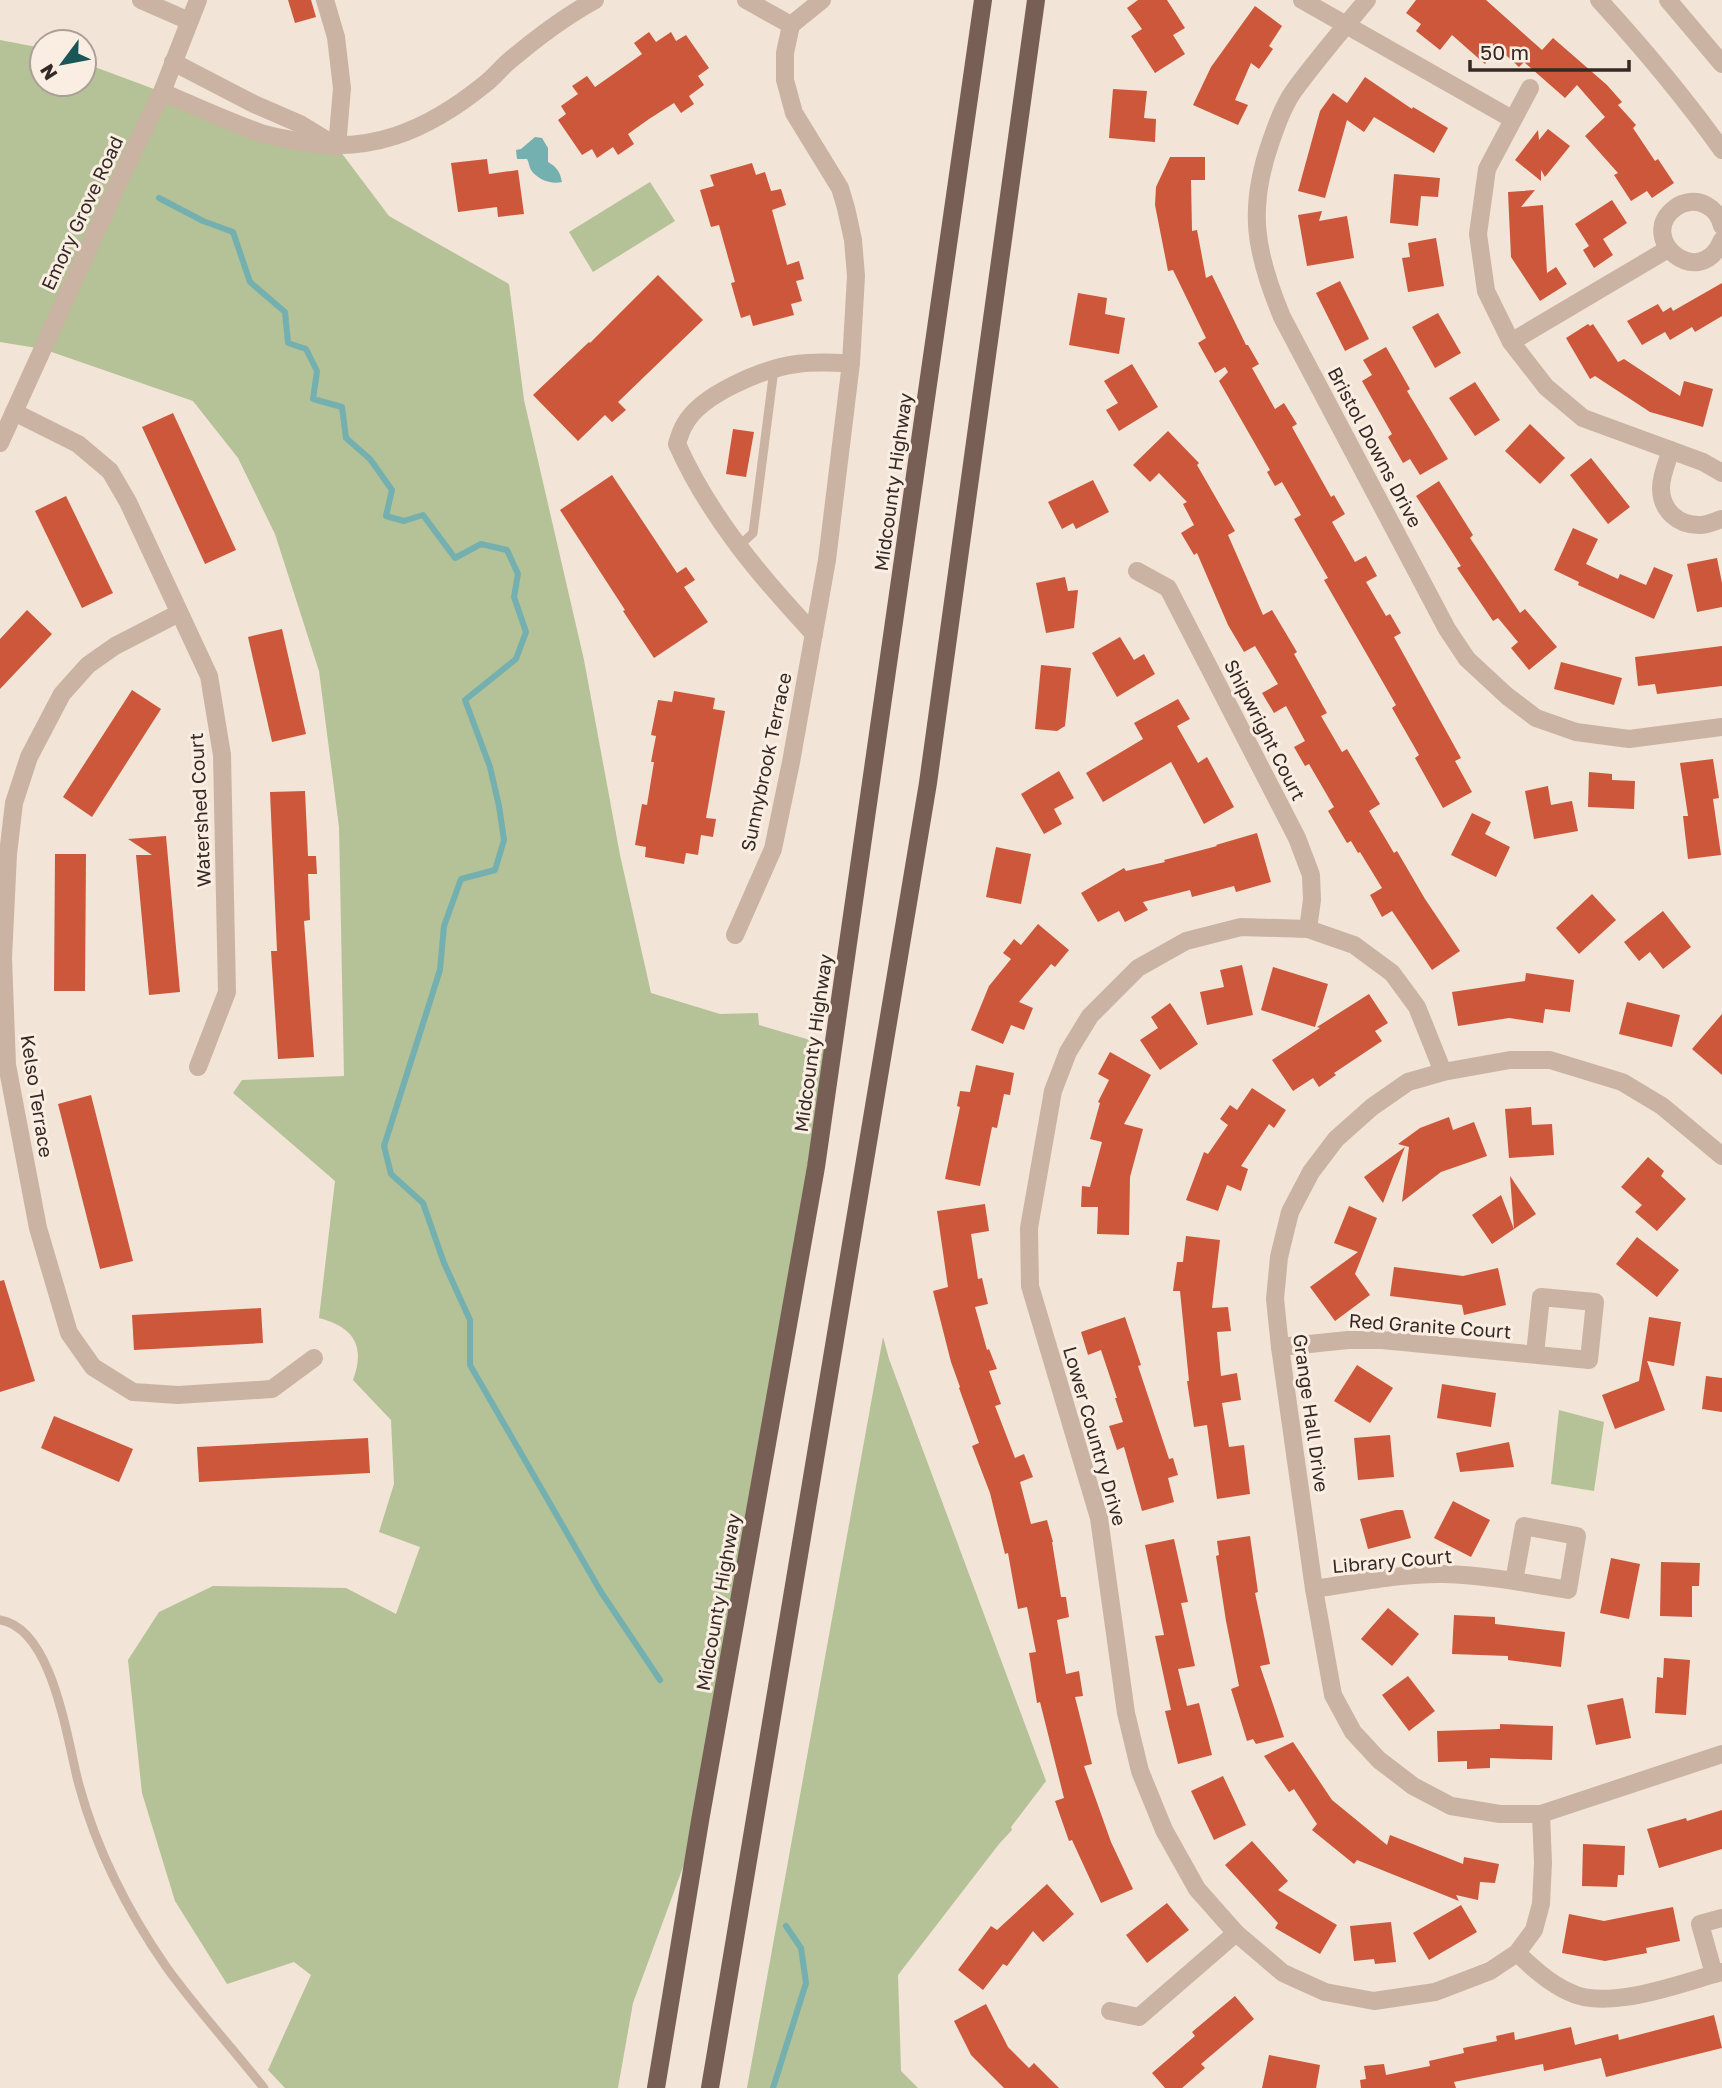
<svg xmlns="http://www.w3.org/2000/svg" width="1722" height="2088" font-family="'Golos Text',sans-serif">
<rect width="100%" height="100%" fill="#f2e4d6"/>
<!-- green -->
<g fill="#b5c196">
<path d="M0 40 42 48V84H84V63L162 92 263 134 337 147 389 216 509 284 524 400 584 660 620 855 651 993 720 1014 758 1013 759 1025 834 1047 700 1821 633 2003 618 2088H285L268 2070 311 1975 294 1962 227 1984 175 1901 142 1793 128 1660 159 1612 213 1586 346 1588 396 1614 420 1547 379 1532 394 1484 391 1420 353 1380C366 1345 353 1327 319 1318L335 1181 233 1093 242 1080 344 1076 339 827 319 671 275 534 238 458 193 401 43 349 0 342Z"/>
<path d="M650 182 675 221 593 272 569 232Z"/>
<path d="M883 1337 889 1359 1046 1781 1011 1827 1012 1830 999 1844 898 1975 901 2071 918 2088H747Z"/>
<path d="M1559 1410 1604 1422 1594 1491 1551 1484Z"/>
</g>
<!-- water -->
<path fill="#74b0b0" d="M535 137 542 138 548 148V162C557 167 560 172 562 182 551 185 537 179 531 170 529 167 529 162 527 159H517L516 150 521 149Z"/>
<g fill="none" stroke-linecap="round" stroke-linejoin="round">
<!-- stream -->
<g stroke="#74b0b0" stroke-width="6">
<path d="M159 198 203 221 233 232 250 282 285 312 288 343 306 349 317 371 313 399 342 407 346 438 370 459 392 490 386 516 404 521 423 515 455 558 481 544 507 550 518 574 514 597 526 632 516 659 465 700 490 767 499 806 504 840 495 870 461 879 444 926 440 970 384 1146 391 1174 423 1203 444 1263 470 1320V1365L601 1592 660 1680"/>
<path d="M773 2088 806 1983 801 1948 786 1926"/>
</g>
</g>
<!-- building -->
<g fill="#cc573a">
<path d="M288 0H311L316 17 295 23Z"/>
<path d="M1138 0H1167L1185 28 1173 35 1185 54 1155 73 1131 36 1142 29 1127 8Z"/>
<path d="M1416 0H1486L1542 50 1553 38 1607 85 1622 102 1618 105 1636 125 1633 128 1655 161 1658 159 1674 183 1652 198 1647 191 1631 201 1614 175 1618 173 1585 136 1605 117 1577 85 1565 98 1524 62 1519 67 1498 48 1485 64 1452 35 1440 50 1416 31 1421 24 1406 13Z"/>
<path d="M1255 6 1282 26 1269 46 1273 49 1259 69 1251 63 1235 100 1248 105 1238 125 1193 105 1211 67Z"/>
<path d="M649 32 656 42 671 32 676 41 686 35 709 68 698 76 704 85 689 96 694 104 681 113 674 103 649 119 628 134 634 144 618 155 613 147 597 158 592 149 582 155 558 120 566 114 561 106 578 94 572 86 587 76 595 87 642 54 634 43Z"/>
<path d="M1365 77 1412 109 1413 107 1448 128 1434 153 1374 117 1364 132 1347 120 1325 198 1298 191 1320 111 1333 93 1347 103Z"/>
<path d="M1113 89 1147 91 1144 118 1156 119 1155 142 1109 138Z"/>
<path d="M1548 129 1570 146 1545 177 1541 170V181L1515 160 1538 130 1539 140Z"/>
<path d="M1170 157H1205V180H1191L1192 231 1197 230 1206 278 1212 275 1246 345H1248L1259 364 1252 368 1275 409 1284 403 1297 424 1292 427 1331 497 1334 495 1345 514 1332 522 1355 562 1366 556 1377 576 1366 582 1386 616 1390 614 1401 633 1394 637 1461 758 1455 761 1472 792 1443 808 1415 758 1419 755 1392 708 1396 705 1324 580 1328 578 1294 519 1301 515 1282 482 1275 486 1267 472 1270 470 1219 381 1228 372 1225 367 1215 373 1198 343 1206 338 1173 270 1168 271 1155 205 1156 187Z"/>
<path d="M487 159 489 174 518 170 524 214 498 217 497 207 458 212 451 163Z"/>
<path d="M752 163 756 175 765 172 771 191 781 189 786 205 772 210 787 265 799 261 804 279 796 281 802 301 791 304 794 315 753 326 750 315 741 318 731 283 735 282 719 225 711 227 700 190 714 186 710 175Z"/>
<path d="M1394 174 1440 178 1438 197 1421 196 1418 226 1390 223Z"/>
<path d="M1535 190 1521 207 1543 205 1547 273 1556 267 1567 284 1540 301 1511 257 1508 192Z"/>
<path d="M1612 200 1627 223 1603 239 1613 255 1594 268 1583 250 1589 246 1575 224Z"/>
<path d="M1322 211 1319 221 1347 216 1354 258 1307 266 1298 215Z"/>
<path d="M1436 238 1444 286 1408 292 1402 258 1410 257 1408 243Z"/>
<path d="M658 275 703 320 618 402 626 410 612 422 605 415 578 441 533 395 589 342 590 343Z"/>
<path d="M1340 281 1369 339 1345 351 1316 293Z"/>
<path d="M1722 283V316L1695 332 1692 327 1670 340 1665 332 1642 345 1627 321 1658 304 1663 312 1671 307 1673 311Z"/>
<path d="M1078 293 1107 298 1105 314 1125 318 1119 354 1069 345Z"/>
<path d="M1438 313 1461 353 1435 368 1412 327Z"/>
<path d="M1588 324 1590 326 1593 324 1618 362 1624 359 1680 396 1684 381 1713 389 1703 427 1650 412 1595 376 1590 379 1566 338Z"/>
<path d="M1386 347 1410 389 1407 391 1448 459 1420 475 1410 459 1403 463 1388 437 1392 434 1362 381 1372 375 1363 360Z"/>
<path d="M1132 364 1158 407 1119 431 1106 410 1118 403 1104 381Z"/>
<path d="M1475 382 1500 420 1475 436 1449 398Z"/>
<path d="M173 413 236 550 205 564 142 427Z"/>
<path d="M1530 424 1565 458 1540 484 1505 451Z"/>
<path d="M733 429 754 432 746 477 726 474Z"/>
<path d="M1168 431 1199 463 1197 465 1235 531 1228 535 1263 615 1272 610 1297 652 1294 654 1327 713 1321 716 1342 752 1347 749 1380 804 1369 811 1394 853 1397 851 1425 899 1460 951 1432 970 1392 911 1382 917 1370 895 1382 888 1360 852 1358 853 1351 841 1347 843 1328 811 1334 807 1309 764 1305 766 1294 747 1305 741 1286 706 1274 713 1262 693 1278 684 1255 646 1244 652 1228 625 1197 553 1194 555 1181 533 1194 525 1183 504 1187 502 1159 473 1150 482 1133 465Z"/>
<path d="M1591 458 1630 507 1608 524 1570 475Z"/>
<path d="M612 475 677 573 686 567 695 580 684 587 708 622 654 658 623 611 625 610 560 510Z"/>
<path d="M1093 480 1109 512 1076 529 1073 523 1062 529 1048 502Z"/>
<path d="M1439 481 1473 535 1470 538 1520 613 1525 609 1557 647 1529 670 1511 648 1518 642 1498 618 1493 621 1457 568 1461 566 1416 496Z"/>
<path d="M66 496 113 593 82 608 35 511Z"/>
<path d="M1573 528 1598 539 1586 564 1618 579 1620 574 1646 585 1654 567 1673 575 1654 619 1578 585 1579 582 1554 570Z"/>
<path d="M1717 558 1722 583V607L1697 612 1687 564Z"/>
<path d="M1065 577 1068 591 1078 590 1074 628 1046 633 1036 583Z"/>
<path d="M27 610 52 634 0 689V639Z"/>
<path d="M282 629 306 734 272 742 248 637Z"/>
<path d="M1120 637 1134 660 1144 654 1155 674 1117 697 1092 653Z"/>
<path d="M1722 646V686L1657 694 1655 684 1638 686 1635 657Z"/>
<path d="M1561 662 1622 678 1614 705 1554 689Z"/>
<path d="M1041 665 1071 668 1065 726 1057 731 1035 729Z"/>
<path d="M132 690 161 709 92 817 63 797Z"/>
<path d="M674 691 715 698 713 709 725 711 706 818 716 819 713 837 701 835 698 855 686 853 684 864 645 857 646 847 635 845 642 804 647 805 654 762H651L656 736 651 735 658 700 672 702Z"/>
<path d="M1178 699 1190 719 1177 726 1198 763 1207 757 1234 807 1204 824 1171 762 1103 802 1086 773 1143 739 1134 723Z"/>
<path d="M1713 759 1719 798 1713 799 1721 855 1688 859 1683 816H1688L1680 763Z"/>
<path d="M1059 771 1074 798 1054 809 1062 824 1044 834 1021 794Z"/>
<path d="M1589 772 1612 774V780L1635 781 1634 809 1588 807Z"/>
<path d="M1548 786 1551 805 1572 801 1578 831 1534 839 1525 791Z"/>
<path d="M305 791 308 856H316L317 874H308L310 920 304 921 314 1057 278 1059 271 951H277L270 792Z"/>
<path d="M1472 813 1491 822 1485 834 1510 847 1496 877 1451 855Z"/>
<path d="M1257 833 1271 882 1236 892 1234 886 1192 897 1190 890 1143 902 1148 910 1125 922 1119 911 1098 922 1081 893 1124 868 1126 871 1165 862 1164 860 1217 846 1216 845Z"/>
<path d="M166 836 180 992 149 995 136 855H152L128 839Z"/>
<path d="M996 847 1031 854 1021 904 986 897Z"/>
<path d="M55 854H86L85 991H54Z"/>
<path d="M1592 894 1616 920 1579 954 1556 928Z"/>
<path d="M1663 911 1691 947 1663 969 1650 952 1639 961 1624 942Z"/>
<path d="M1038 924 1069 950 1055 967 1051 964 1019 1002 1033 1008 1024 1030 1011 1025 1003 1044 971 1030 989 986 1011 959 1003 953 1014 939 1021 945Z"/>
<path d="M1242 965 1253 1015 1207 1025 1200 992 1224 987 1220 970Z"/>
<path d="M1273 967 1328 984 1315 1027 1261 1010Z"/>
<path d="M1526 973 1574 980 1570 1012 1545 1009 1543 1023 1509 1018 1458 1026 1452 992 1525 981Z"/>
<path d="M1369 994 1388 1023 1375 1031 1382 1041 1334 1073 1336 1075 1319 1087 1313 1078 1293 1091 1272 1060 1320 1028 1317 1027Z"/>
<path d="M1627 1002 1680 1015 1672 1047 1619 1034Z"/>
<path d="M1170 1003 1198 1044 1160 1070 1140 1040 1158 1028 1151 1017Z"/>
<path d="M1722 1014V1075L1692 1049Z"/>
<path d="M1110 1052 1151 1075 1124 1124 1143 1129 1130 1177 1129 1235 1097 1234 1098 1207H1081L1082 1186 1090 1187 1102 1142 1090 1139 1100 1103 1098 1102 1109 1080 1098 1074Z"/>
<path d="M976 1065 1014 1073 1010 1095 1004 1094 997 1128 992 1127 980 1186 945 1179 960 1107 957 1106 960 1091 970 1092Z"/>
<path d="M1252 1088 1286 1110 1274 1128 1269 1124 1241 1166 1248 1169 1241 1191 1227 1185 1218 1211 1186 1200 1204 1152 1208 1154 1228 1125 1220 1119 1230 1105 1237 1110Z"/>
<path d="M91 1095 133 1261 100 1269 58 1104Z"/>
<path d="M1531 1107 1532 1125 1552 1124 1554 1155 1509 1158 1505 1109Z"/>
<path d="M1449 1117 1453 1130 1474 1122 1487 1156 1441 1172 1402 1202 1409 1147 1398 1144 1420 1128Z"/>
<path d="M1405 1147 1394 1174 1383 1203 1364 1177Z"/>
<path d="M1648 1157 1664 1171 1661 1176 1686 1199 1657 1231 1635 1212 1642 1205 1621 1187Z"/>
<path d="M1510 1176 1536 1214 1514 1229Z"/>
<path d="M1501 1195 1514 1229 1492 1244 1472 1215Z"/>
<path d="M985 1204 989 1231 971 1234 978 1279 982 1278 988 1304 975 1307 987 1350 989 1349 997 1369 989 1371 1001 1404 995 1406 1015 1458 1024 1454 1033 1477 1020 1482 1031 1524 1047 1520 1053 1542H1052L1061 1597H1066L1069 1617 1057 1620 1066 1674 1079 1671 1083 1696 1075 1697 1092 1764 1084 1766 1111 1842 1133 1889 1101 1903 1072 1840 1069 1841 1055 1801 1064 1798 1040 1702 1037 1703 1029 1653 1036 1652 1027 1607 1018 1609 1008 1553 1005 1554 990 1493 972 1446 979 1443 959 1388 960 1387 951 1362 933 1291 948 1287 937 1211Z"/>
<path d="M1349 1206 1377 1218 1355 1274 1370 1295 1335 1321 1310 1287 1358 1252 1334 1243Z"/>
<path d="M1186 1236 1220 1240 1212 1308 1228 1307 1231 1331 1217 1332 1221 1376 1237 1373 1241 1400 1222 1403 1229 1447 1244 1445 1250 1494 1217 1499 1207 1425 1194 1427 1187 1381H1189L1180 1291H1173L1177 1262H1183Z"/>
<path d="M1637 1237 1679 1270 1657 1297 1616 1264Z"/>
<path d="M1394 1267 1463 1276 1498 1268 1506 1305 1464 1315 1462 1305 1390 1296Z"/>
<path d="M4 1280 35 1381 0 1392V1281Z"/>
<path d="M261 1308 263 1343 134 1350 132 1315Z"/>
<path d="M1125 1317 1141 1365 1138 1366 1169 1459 1173 1458 1178 1475 1168 1478 1174 1502 1142 1511 1124 1447 1117 1450 1109 1426 1123 1422 1115 1398H1117L1101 1350 1088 1355 1081 1332Z"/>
<path d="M1649 1317 1681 1322 1674 1366 1647 1361 1665 1410 1615 1429 1602 1395 1639 1381Z"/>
<path d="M1357 1365 1393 1388 1370 1423 1334 1401Z"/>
<path d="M1706 1376 1722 1378V1412L1702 1409Z"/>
<path d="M1442 1384 1496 1393 1491 1427 1437 1418Z"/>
<path d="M54 1416 133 1449 119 1482 41 1448Z"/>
<path d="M1390 1435 1394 1477 1358 1480 1354 1438Z"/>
<path d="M368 1438 370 1473 199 1482 197 1447Z"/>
<path d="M1509 1442 1514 1467 1460 1472 1456 1453Z"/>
<path d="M1453 1501 1490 1520 1471 1557 1434 1538Z"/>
<path d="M1396 1510H1403L1411 1538 1368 1549 1360 1519Z"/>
<path d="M1250 1536 1258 1592 1255 1593 1270 1664 1260 1666 1284 1737 1256 1744 1253 1739 1247 1741 1231 1689 1239 1686 1226 1621 1216 1556 1219 1555 1217 1541Z"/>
<path d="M1174 1539 1188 1602 1181 1603 1195 1666 1178 1669 1187 1706 1199 1703 1212 1755 1178 1764 1165 1711 1171 1710 1155 1636 1164 1635 1145 1545Z"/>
<path d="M1611 1558 1640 1564 1629 1619 1600 1613Z"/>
<path d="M1661 1562 1700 1563 1699 1586H1692V1617L1660 1616Z"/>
<path d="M1388 1608 1419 1634 1392 1666 1361 1639Z"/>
<path d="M1454 1615 1495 1617V1624L1565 1632 1561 1667 1508 1660V1656L1452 1654Z"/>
<path d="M1664 1658 1690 1660 1686 1715 1655 1713 1657 1677 1663 1678Z"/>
<path d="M1408 1676 1435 1711 1409 1731 1382 1695Z"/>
<path d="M1623 1698 1631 1738 1596 1745 1587 1705Z"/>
<path d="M1500 1724 1553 1726 1552 1760 1490 1758V1768L1467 1769V1761L1438 1762 1437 1731 1500 1729Z"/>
<path d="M1293 1742 1332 1800 1387 1845 1390 1835 1463 1864 1464 1857 1499 1864 1495 1883 1480 1882 1478 1900 1456 1895 1459 1901 1357 1860 1354 1864 1312 1830 1317 1824 1294 1789 1289 1792 1264 1756Z"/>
<path d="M1223 1776 1246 1825 1214 1840 1191 1791Z"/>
<path d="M1722 1810V1849L1659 1868 1647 1829 1686 1818 1687 1821Z"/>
<path d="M1252 1841 1288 1881 1278 1890 1337 1925 1320 1954 1275 1928 1278 1923 1225 1865Z"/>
<path d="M1583 1844 1625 1846 1624 1875H1618L1617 1887 1582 1886Z"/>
<path d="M1047 1884 1074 1914 1043 1942 1033 1931 1007 1966 1003 1964 983 1990 958 1970 991 1926 997 1930Z"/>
<path d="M1167 1903 1189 1930 1147 1963 1126 1935Z"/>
<path d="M1461 1905 1477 1932 1429 1960 1413 1933Z"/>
<path d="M1673 1907 1680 1941 1646 1948 1647 1953 1605 1961 1562 1953 1569 1914 1604 1921Z"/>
<path d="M1391 1922 1396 1962 1375 1964 1374 1959 1354 1961 1350 1926Z"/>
<path d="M1235 1996 1254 2019 1201 2064 1205 2068 1182 2088H1165L1152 2073 1195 2036 1192 2032Z"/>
<path d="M986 2004 1008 2047 1029 2068 1034 2063 1059 2088H1004L971 2055 954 2021Z"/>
<path d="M1714 2015 1722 2048 1606 2077 1601 2058 1544 2071 1543 2064 1454 2082 1456 2088H1361L1360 2080 1366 2079 1364 2066 1384 2064 1386 2075 1430 2066 1429 2061 1464 2053 1463 2048 1497 2041 1496 2036 1514 2032 1515 2040 1571 2027 1575 2045 1618 2034 1619 2040Z"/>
<path d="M1269 2055 1320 2065 1316 2088H1262Z"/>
</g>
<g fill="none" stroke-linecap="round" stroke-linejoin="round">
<!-- service -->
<g stroke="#cab3a2" stroke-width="9">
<path d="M738 547 753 533 774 369"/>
<path d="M0 1620C54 1629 67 1742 79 1785 97 1851 128 1912 167 1968 196 2008 233 2049 264 2088"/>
</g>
<!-- minor -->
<g stroke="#cab3a2" stroke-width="18">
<path d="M141 0 189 21"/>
<path d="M325 0 336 37 342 88 337 147"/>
<path d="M746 0 791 25"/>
<path d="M1302 0 1512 119"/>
<path d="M1367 0C1342 30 1316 60 1293 92 1283 107 1277 124 1271 141 1247 209 1255 252 1282 317L1447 629 1467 659 1507 696 1536 718 1576 732 1629 739 1722 727"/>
<path d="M173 62 254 104 300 124 331 143"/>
<path d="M1530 88 1487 169 1478 234 1486 291 1511 342 1546 387 1583 418 1703 462 1722 473"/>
<path d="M162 92C195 106 227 121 261 133 271 136 282 138 292 140 367 157 427 131 485 84 493 78 500 69 508 62 535 39 564 17 595 0"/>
<path d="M1722 226C1720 217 1714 209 1706 205 1696 200 1684 201 1675 208 1635 238 1700 293 1722 240"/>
<path d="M1511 342 1668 249"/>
<path d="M14 412 78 444 110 471 128 502 209 676 222 755 227 992 198 1067"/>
<path d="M1671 450C1667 462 1661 476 1661 488 1661 510 1678 526 1701 525 1707 525 1715 521 1722 519"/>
<path d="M1137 571 1168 588 1297 838 1311 875 1312 900 1308 929"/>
<path d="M179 613 115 646 88 665 62 694 29 757 14 803 8 854 3 958 7 1065 38 1228 69 1333 93 1367 133 1392 178 1395 272 1389 314 1358"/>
<path d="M814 634C760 576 709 516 677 444 679 437 681 430 685 424 701 394 765 368 797 364 815 361 834 363 851 363"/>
<path d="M735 935 773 849 791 762 827 560 851 363 856 276 853 240 846 208 840 188 794 113 785 80V53L791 25 822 0"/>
<path d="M1443 1072 1417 1007 1392 973 1354 945 1308 929 1241 927 1186 941 1138 968 1090 1016 1068 1052 1053 1091 1029 1228 1030 1286 1099 1518 1126 1713 1140 1771 1164 1830 1197 1889 1236 1933 1283 1973 1325 1992 1374 2001 1435 1992 1490 1971 1517 1953 1534 1930 1541 1904 1543 1863 1541 1814"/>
<path d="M1722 1156 1662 1106 1622 1082 1550 1060H1510L1443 1072 1408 1082 1372 1107 1336 1139 1311 1172 1290 1212 1279 1257 1275 1299 1280 1347 1314 1589 1333 1695 1353 1732 1379 1760 1413 1786 1451 1806 1500 1814H1541L1722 1754"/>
<path d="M1280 1347 1348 1340H1382L1589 1360 1595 1302 1541 1297 1535 1354"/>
<path d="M1314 1589C1357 1583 1401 1573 1444 1574 1485 1575 1527 1583 1568 1590L1577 1536 1524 1526 1514 1581"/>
<path d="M1517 1953C1533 1968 1549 1983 1569 1992 1608 2012 1681 1983 1722 1972"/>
<path d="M1714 1974 1700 1924 1722 1918"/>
<path d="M1110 2011 1139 2017 1236 1933"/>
</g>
<!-- tertiary -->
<g stroke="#cab3a2" stroke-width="18">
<path d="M1599 0C1643 48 1684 97 1722 150"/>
<path d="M1668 0 1722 64"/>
<path d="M0 443 119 181 162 92 198 0"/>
</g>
<!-- primary -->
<g stroke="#775f55" stroke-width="18">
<path d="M656 2088 700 1821 816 1167 983 0"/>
<path d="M710 2088 928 783 1036 0"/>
</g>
</g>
<g text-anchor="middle" stroke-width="6" stroke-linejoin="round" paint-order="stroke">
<!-- street labels -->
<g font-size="19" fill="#342925" stroke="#faeee3">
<text transform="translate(82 213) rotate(-65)" y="7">Emory Grove Road</text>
<text transform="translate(1375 447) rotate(62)" y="7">Bristol Downs Drive</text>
<text transform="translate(893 482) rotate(-82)" y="7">Midcounty Highway</text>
<text transform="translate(1265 730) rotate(63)" y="7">Shipwright Court</text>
<text transform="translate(766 762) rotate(-78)" y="7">Sunnybrook Terrace</text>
<text transform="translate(200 810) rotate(-93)" y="7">Watershed Court</text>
<text transform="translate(813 1043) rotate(-82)" y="7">Midcounty Highway</text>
<text transform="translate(37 1096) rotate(81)" y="7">Kelso Terrace</text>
<text transform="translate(1430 1326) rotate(4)" y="7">Red Granite Court</text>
<text transform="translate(1311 1413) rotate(82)" y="7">Grange Hall Drive</text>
<text transform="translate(1095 1436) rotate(74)" y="7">Lower Country Drive</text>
<text transform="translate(1392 1561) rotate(-5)" y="7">Library Court</text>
<text transform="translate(718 1602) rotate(-80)" y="7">Midcounty Highway</text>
</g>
</g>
<!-- north arrow -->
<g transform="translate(63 63) rotate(238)"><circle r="33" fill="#faeee3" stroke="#ab9f97" stroke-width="2"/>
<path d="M0-5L12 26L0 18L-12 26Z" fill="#195658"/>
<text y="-10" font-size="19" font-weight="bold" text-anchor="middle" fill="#342925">N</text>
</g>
<!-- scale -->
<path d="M1470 60v10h159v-10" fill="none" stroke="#342925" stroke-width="3.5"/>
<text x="1480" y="60" font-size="21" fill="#342925" stroke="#faeee3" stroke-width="5" paint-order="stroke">50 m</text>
</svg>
